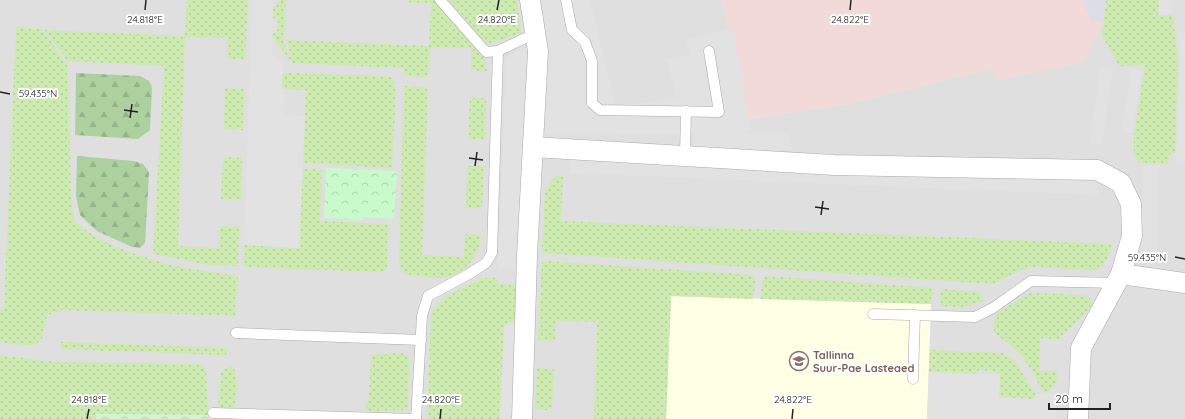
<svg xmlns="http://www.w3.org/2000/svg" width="1185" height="419" font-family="Quicksand,sans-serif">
<defs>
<pattern id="grass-dots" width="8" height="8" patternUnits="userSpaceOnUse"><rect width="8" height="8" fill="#cdebb0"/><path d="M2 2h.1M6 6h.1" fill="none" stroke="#b0c997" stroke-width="1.8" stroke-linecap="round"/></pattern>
<pattern id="forest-firs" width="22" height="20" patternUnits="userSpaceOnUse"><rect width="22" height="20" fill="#add19e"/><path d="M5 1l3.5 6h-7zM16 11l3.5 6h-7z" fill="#95b388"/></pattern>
<pattern id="park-crowns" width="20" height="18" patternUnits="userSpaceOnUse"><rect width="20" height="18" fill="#c8facc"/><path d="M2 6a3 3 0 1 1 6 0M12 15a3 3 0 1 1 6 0" fill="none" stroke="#acd6af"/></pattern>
</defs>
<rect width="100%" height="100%" fill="#f2efe9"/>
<!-- residential -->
<path fill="#e0dfdf" d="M0 0H722L749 119 853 103 990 69 1113 0H1185V419H0Z"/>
<!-- commercial -->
<path fill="#f2dad9" d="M722 0H1113L1085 62 996 81 990 69 853 103 749 119Z"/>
<!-- education -->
<path fill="#ffffe5" d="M671 296 931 304 927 419H666Z"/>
<!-- grass -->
<g fill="url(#grass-dots)">
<path d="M187 0H248L245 60 227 59V38L185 37 178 246 219 248 220 226 239 227 238 266 209 265 153 254 164 66 68 61 44 30 185 36Z"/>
<path d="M280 0H286L284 42 291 60 288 42 286 40 429 46 431 3 406 2 407 0H434L484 59 487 71 471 70V48L430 47 428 77 404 76V68L292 63 272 36V34L277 33 278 18H272L273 8Z"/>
<path d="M449 0H517L521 34 487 44Z"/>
<path d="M1106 0H1159L1158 15H1173L1178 64 1175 153H1170L1168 164 1139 163 1134 153V136L1145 65 1119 66 1102 35Z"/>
<path d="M16 27 42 29 68 66 71 197 74 221C85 229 95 238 108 243 148 262 193 271 238 275L235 316 62 310 47 315 42 339 35 345H23L0 342V309H4Z"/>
<path d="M283 73 387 76 392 78 396 88 392 168 303 163 306 90 282 89Z"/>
<path d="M404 86 428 87 422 255 464 257 465 234 481 235C480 256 464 276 442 278 429 278 416 275 404 274 399 270 399 263 399 257Z"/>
<path d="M225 88 245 89 243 130 224 129Z"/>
<path d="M470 98H486L485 140 468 139Z"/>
<path d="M223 157 242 158 241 199H221Z"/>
<path d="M467 166H484L482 208H466Z"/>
<path d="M303 169 322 170 320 221 389 224 387 269 380 272 243 267 244 245 299 248Z"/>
<path d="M558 175H563L561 221 1113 244C1108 254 1107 267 1094 270L1031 267 1021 270 993 284 544 253 542 249 545 192 552 180Z"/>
<path d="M545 261 753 275 756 279 753 299 671 296 666 419H594L597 322 556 321 555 340 538 341 542 262Z"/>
<path d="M766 276 933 288 934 290 931 304 760 299 763 279Z"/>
<path d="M479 278H498L497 284 520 285 517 319 504 326 500 419H427L431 314C439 295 460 290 477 281Z"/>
<path d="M942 289 980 292 984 300C969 309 958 307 940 306V293Z"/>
<path d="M1030 293 1084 295 1090 298 1091 305 1085 314 1058 339 1040 338 1039 371H1057C1059 381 1053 386 1047 393H1043C1036 378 1029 362 1016 350 1009 344 1001 338 994 332L995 314Z"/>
<path d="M61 342 228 348 226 355 61 349Z"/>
<path d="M930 350 1004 353 1016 362 1037 397 1032 399 999 397 1000 375 996 371 978 370 977 374 929 372Z"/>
<path d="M401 353 409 357V362L408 410 365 411 369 396 371 355Z"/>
<path d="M0 355 54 362 200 364 204 366 206 371 208 415 96 414V419H0Z"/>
<path d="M231 366 236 372 237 390 235 408C231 410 222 409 218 406L221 373 224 370Z"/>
<path d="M537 368 554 369 552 409 547 410 535 409Z"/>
</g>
<!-- forest -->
<g fill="url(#forest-firs)">
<path d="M76 73 140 76 149 81 152 87 150 130 138 139 75 135Z"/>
<path d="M77 156 134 161 143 164 149 172 145 243 140 248 132 247 97 231 80 215 76 196Z"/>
</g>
<!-- park -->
<g fill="url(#park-crowns)">
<path d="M326 168 397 171 394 219 363 217 362 220 324 218Z"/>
<path d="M96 414 208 415V419H96Z"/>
</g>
<!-- parking -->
<g fill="#e2e2e2">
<path d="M252 0H273L272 56 283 63 282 88 285 89 284 115 305 116 299 248 244 245Z"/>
<path d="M539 0H590L616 108 676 97 667 59 690 54 686 40 733 28 751 132 721 133H788L792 150H694V133L542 134Z"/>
<rect x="1159" y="0" width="13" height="14"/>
<path d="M1179 32 1185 33V165L1176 163 1180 63Z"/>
<path d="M530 46 519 269 498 268 506 59 522 47Z"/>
<path d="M1100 67 1113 69 1102 145 1090 143Z"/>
<path d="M1131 68 1142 70 1132 133 1122 131Z"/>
<path d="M570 156 1098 177V195L570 173Z"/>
<path d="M1143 165H1158L1157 262H1141Z"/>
<path d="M504 325 518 326 514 419H500Z"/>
<path d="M929 372 1000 375 999 397 1032 399 1044 393H1057L1056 419H927Z"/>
</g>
<!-- plaza -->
<path fill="#dddde8" d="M1084 0H1106L1103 21 1092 22 1086 9Z"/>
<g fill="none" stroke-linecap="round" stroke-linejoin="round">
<!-- service casing -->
<g stroke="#a9a9a9" stroke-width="11">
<g id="service">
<path d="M440 0 486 52 498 51"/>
<path d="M566 0 572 30 585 42 592 61V103L600 110 719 112 709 51"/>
<path d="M685 156 686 111"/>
<path d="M873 314 975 317 993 308 1031 281 1116 283"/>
<path d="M236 333 421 340"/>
<path d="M913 379 915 315"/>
<path d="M213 413 416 419"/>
<path d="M416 419 422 316 428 296 469 274 486 263 492 253 498 51 536 33"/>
</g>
</g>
<!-- minor casing -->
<g stroke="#a9a9a9" stroke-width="21">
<g id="minor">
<path d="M533 147 834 165 1097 170 1121 183 1131 204 1132 236 1121 274 1185 283"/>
<path d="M522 419 527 256 538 51 530 0"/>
<path d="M1078 419 1081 348 1121 274"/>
</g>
</g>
<!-- service -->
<use href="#service" stroke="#fff" stroke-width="10"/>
<!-- minor -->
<use href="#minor" stroke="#fff" stroke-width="20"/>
</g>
<!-- ticks -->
<path fill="none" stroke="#222" stroke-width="1.5" d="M145 10 146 0M497 10 499 0M850 10 851 0M0 92 10 94M124 110 138 112M130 118 132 104M469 158 483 160M475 166 477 152M815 207 829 209M821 215 823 201M1175 257 1185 259M87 419 89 409M440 419 441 409M792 419 793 409"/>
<!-- icons -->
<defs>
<g id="school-ring" transform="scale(1)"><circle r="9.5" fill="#fff" stroke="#8d6e63" stroke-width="1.5"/><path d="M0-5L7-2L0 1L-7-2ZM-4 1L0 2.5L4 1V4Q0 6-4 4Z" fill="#8d6e63"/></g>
</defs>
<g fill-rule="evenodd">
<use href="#school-ring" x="799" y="361"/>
</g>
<g text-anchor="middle" stroke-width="4" stroke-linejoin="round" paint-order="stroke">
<!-- education labels -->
<g font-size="11" font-weight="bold" fill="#785e54" stroke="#fff" text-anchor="start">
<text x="813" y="359">Tallinna<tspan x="813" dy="13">Suur-Pae Lasteaed</tspan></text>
</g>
</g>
<g font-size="10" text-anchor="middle" fill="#222" stroke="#fff" stroke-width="4" stroke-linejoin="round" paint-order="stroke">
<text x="145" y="23">24.818°E</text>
<text x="497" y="23">24.820°E</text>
<text x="850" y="23">24.822°E</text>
<text x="38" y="97">59.435°N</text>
<text x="1147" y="261">59.435°N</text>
<text x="89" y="403">24.818°E</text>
<text x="441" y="403">24.820°E</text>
<text x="793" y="403">24.822°E</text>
</g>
<!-- scale -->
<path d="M1049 403v6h61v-6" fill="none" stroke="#222222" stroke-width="2"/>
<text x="1055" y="403" font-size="12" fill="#222222" stroke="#ffffff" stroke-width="3" paint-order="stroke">20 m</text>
</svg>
